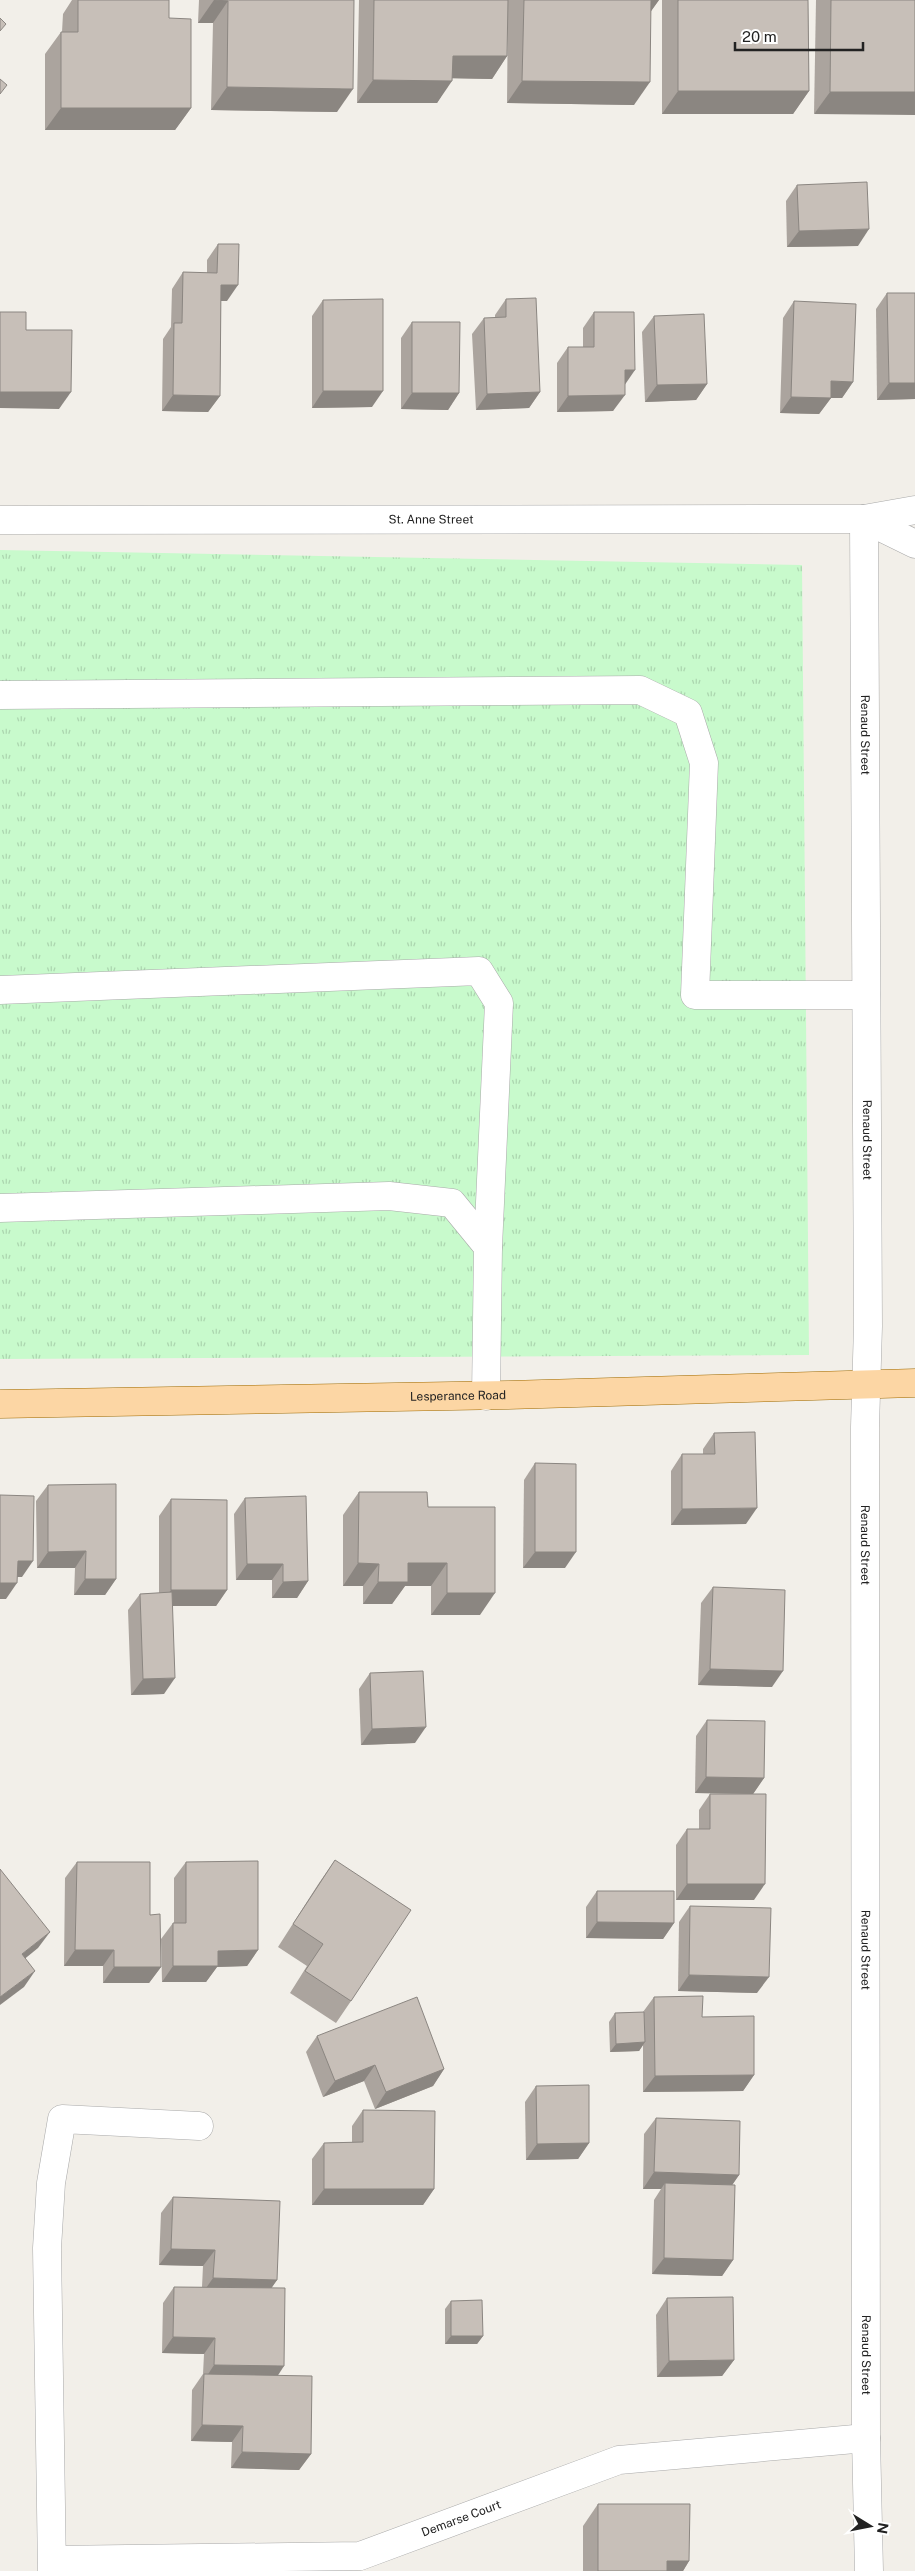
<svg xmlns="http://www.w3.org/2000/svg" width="915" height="2571" font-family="'Public Sans',sans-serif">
<defs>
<pattern id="park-tufts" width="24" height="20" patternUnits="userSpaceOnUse" patternTransform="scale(1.25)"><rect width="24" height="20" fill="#c8facc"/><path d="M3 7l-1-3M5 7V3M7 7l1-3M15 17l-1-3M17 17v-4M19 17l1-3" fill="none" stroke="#acd6af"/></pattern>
</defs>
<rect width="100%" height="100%" fill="#f2efe9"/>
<!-- park -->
<path fill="url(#park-tufts)" d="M0 550 802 565 809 1355 0 1359Z"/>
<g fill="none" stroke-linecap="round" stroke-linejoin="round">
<!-- minor casing -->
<g stroke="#a9a9a9" stroke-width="29">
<g id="minor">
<path id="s1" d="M864 519 868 1326 865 1427 866 2438 869 2571"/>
<path d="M864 519 915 544"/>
<path id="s2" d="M0 520 864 519 915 510"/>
<path d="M0 695 640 690 688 713 704 763 695 995H866"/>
<path d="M0 990 479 971 499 1003 488 1247"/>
<path d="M0 1208 389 1196 452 1203 488 1247 486 1396"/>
<path id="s3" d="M53 2560 360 2556 619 2460 866 2438"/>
<path d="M52 2571 47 2248 51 2183 62 2119 199 2126"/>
</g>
</g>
<!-- major casing -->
<g stroke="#a06b00" stroke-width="29">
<g id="major">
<path id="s4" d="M0 1404 508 1395 915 1383"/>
</g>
</g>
<!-- minor -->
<use href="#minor" stroke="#fff" stroke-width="28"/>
<!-- major -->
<use href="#major" stroke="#fcd6a4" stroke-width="28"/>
</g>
<!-- wall -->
<g fill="#aba49e">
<path d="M72 0H169V18L191 108 175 130H45V54L61 32H62L63 14Z"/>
<path d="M199 0H354L337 112 211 110 213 23H198Z"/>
<path d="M359 0H508L507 56 492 79 452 78 437 103H357Z"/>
<path d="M508 0H659L651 11 634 105 507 103Z"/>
<path d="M662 0H808L809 91 793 114H662Z"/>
<path d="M816 0H915L814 114Z"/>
<path d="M797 185 858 246 787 247 786 201Z"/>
<path d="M218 244 227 301H221L220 396 208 412 162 411 163 339 171 327 172 289 183 272 207 273V260Z"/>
<path d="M887 293 915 399 877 400 876 309Z"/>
<path d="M506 299 540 392 529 408 476 410 472 334 484 318H495V315Z"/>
<path d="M323 300 372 407 312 408V316Z"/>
<path d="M794 301 853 382 842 398H831L819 414 780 413 783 318Z"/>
<path d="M594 312 625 384 613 411 557 412V363L568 347H583V328Z"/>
<path d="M654 316 707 384 696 400 645 402 642 332Z"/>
<path d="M412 322 459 393 448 410 401 409V338Z"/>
<path d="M714 1433 746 1524 671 1525V1471L682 1454H703V1449Z"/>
<path d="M535 1463 565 1568H523L524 1480Z"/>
<path d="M48 1485 116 1579 105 1595H74L75 1568H37L36 1501Z"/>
<path d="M359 1492 428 1507 480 1615H431V1586H405L392 1604H363V1586H343V1515Z"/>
<path d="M245 1498 308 1581 297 1598H272V1580H236L234 1514Z"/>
<path d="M171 1499 227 1590 216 1606H172L164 1694 131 1695 128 1610 140 1594 159 1593V1516Z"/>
<path d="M713 1587 772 1687 698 1685 701 1603Z"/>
<path d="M370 1673 415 1743 361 1745 359 1689Z"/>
<path d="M707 1720 764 1778 753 1794 695 1793 696 1736Z"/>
<path d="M710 1794 754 1900H676V1845L687 1829H699V1810Z"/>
<path d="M335 1860 351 2001 336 2023 290 1993 307 1966 278 1947 319 1883Z"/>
<path d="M77 1862 150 1915 161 1967 149 1983H103V1966H64L65 1878Z"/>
<path d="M186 1862 258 1950 247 1966 217 1967 206 1982H162L161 1939 173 1923H174V1878Z"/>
<path d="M597 1891 674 1923 663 1939 586 1938V1907Z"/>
<path d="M690 1906 757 1993 678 1991 679 1922Z"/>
<path d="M654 1997 702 2017 754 2075 743 2091 643 2092V2045L639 2051 610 2052 609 2022 615 2013 643 2012Z"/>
<path d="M317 2036 444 2069 433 2086 375 2109 364 2081 323 2097 306 2052Z"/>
<path d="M536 2086 589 2143 578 2159 526 2160 525 2102Z"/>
<path d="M363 2110 434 2189 423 2205H312V2159L324 2143 352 2142V2126Z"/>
<path d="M656 2118 739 2175 732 2185 733 2260 722 2276 652 2274 654 2200 661 2189H643L644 2134Z"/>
<path d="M173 2197 277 2280 271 2288 278 2375 311 2454 299 2470 231 2468 232 2442 191 2441 192 2390 203 2374 204 2354 162 2353 163 2303 174 2287H202L203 2266 159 2265 161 2213Z"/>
<path d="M667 2298 734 2360 722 2376 657 2377 656 2315Z"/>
<path d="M451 2301 483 2336 477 2344H445V2309Z"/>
<path d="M598 2504 689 2561 683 2571H583V2526Z"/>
</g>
<!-- shaded-wall -->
<g fill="#8b8681">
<path d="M214 0 228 1 213 23H198Z"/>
<path d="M650 0H659L644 21Z"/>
<path d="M453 56H507L492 79 437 78Z"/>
<path d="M373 80 452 81 437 103H357Z"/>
<path d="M522 81 650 82 634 105 507 103Z"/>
<path d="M227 87 353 89 337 112 211 110Z"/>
<path d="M678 91H809L793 114H662Z"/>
<path d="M830 92H915V115L814 114Z"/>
<path d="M61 108H191L175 130H45Z"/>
<path d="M869 229 858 246 787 247 799 231Z"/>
<path d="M221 285H238L227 301H210Z"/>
<path d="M625 370H635L624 386Z"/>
<path d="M831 381 853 382 842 398H820Z"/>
<path d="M889 383H915V399L877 400Z"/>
<path d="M707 384 696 400 645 402 657 385Z"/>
<path d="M323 391H383L372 407 312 408Z"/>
<path d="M0 392H71L59 409 0 408Z"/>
<path d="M540 392 529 408 476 410 487 394Z"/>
<path d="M412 393H459L448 410 401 409Z"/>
<path d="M173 395 220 396 208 412 162 411Z"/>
<path d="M625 395 613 411 557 412 568 396Z"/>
<path d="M791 397 831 398 819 414 780 413Z"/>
<path d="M757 1508 746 1524 671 1525 682 1509Z"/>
<path d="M86 1551 75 1568H37L48 1552Z"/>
<path d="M535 1552H576L565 1568H523Z"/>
<path d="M18 1561H33L22 1577H6Z"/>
<path d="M358 1563 379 1564 363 1586H343Z"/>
<path d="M408 1563H447L431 1586H405L392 1604H363L378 1582Z"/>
<path d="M247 1564H283L272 1580H236Z"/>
<path d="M85 1579H116L105 1595H74Z"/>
<path d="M308 1581 297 1598H272L283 1582Z"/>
<path d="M0 1583H17L6 1599H0Z"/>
<path d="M171 1590H227L216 1606H159Z"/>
<path d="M447 1593H495L480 1615H431Z"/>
<path d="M710 1669 783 1671 772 1687 698 1685Z"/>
<path d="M175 1678 164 1694 131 1695 143 1679Z"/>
<path d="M426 1727 415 1743 361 1745 372 1729Z"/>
<path d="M706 1777 764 1778 753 1794 695 1793Z"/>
<path d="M687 1884H765L754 1900H676Z"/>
<path d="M597 1922 674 1923 663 1939 586 1938Z"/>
<path d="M50 1932 38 1948 11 1970 22 1954Z"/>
<path d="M75 1950H114L103 1966H64Z"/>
<path d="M258 1950 247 1966 217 1967 206 1982H162L173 1966 218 1951Z"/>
<path d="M114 1967H161L149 1983H103Z"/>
<path d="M35 1971 24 1987 0 2005V1997Z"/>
<path d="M689 1975 769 1977 757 1993 678 1991Z"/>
<path d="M645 2042 639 2051 610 2052 616 2044Z"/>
<path d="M375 2065 364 2081 323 2097 335 2081Z"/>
<path d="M444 2069 433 2086 375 2109 386 2092Z"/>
<path d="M754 2075 743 2091 643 2092 655 2076Z"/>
<path d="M589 2143 578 2159 526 2160 537 2144Z"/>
<path d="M654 2172 739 2175 728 2191 665 2183 661 2189H643Z"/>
<path d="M324 2189H434L423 2205H312Z"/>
<path d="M171 2249 215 2250 203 2266 159 2265Z"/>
<path d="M664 2258 733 2260 722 2276 652 2274Z"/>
<path d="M213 2278 277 2280 266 2296 202 2294Z"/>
<path d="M451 2336H483L477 2344H445Z"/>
<path d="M173 2337 215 2338 204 2354 162 2353Z"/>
<path d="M734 2360 722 2376 657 2377 669 2361Z"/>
<path d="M214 2365 284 2366 273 2383 203 2382Z"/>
<path d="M202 2425 243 2426 232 2442 191 2441Z"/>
<path d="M242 2452 311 2454 299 2470 231 2468Z"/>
<path d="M667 2561H689L683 2571H660Z"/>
</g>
<!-- building -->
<g fill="#c7bfb8" stroke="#8b8681">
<path d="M78 0H169V18L191 19V108H61V32H78Z"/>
<path d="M214 0H354L353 89 227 87 228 1Z"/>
<path d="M374 0H508L507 56H453L452 81 373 80Z"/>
<path d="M524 0H651L650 82 522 81Z"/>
<path d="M678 0H808L809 91H678Z"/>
<path d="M831 0H915V92H830Z"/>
<path d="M0 18 6 24 0 31Z"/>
<path d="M0 79 7 85 0 94Z"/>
<path d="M867 182 869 229 799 231 797 185Z"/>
<path d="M218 244H239L238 285H221L220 396 173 395 174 323H182L183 272 217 273Z"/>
<path d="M887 293H915V383H889Z"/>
<path d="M536 298 540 392 487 394 484 318 506 317V299Z"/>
<path d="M383 299V391H323V300Z"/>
<path d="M794 301 856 304 853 382 831 381V398L791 397Z"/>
<path d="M0 312H26V330H72L71 392H0Z"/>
<path d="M594 312H634L635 370H625V395L568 396V347H594Z"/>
<path d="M704 314 707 384 657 385 654 316Z"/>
<path d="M412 322H460L459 393H412Z"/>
<path d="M755 1432 757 1508 682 1509V1454H715L714 1433Z"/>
<path d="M535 1463 576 1464V1552H535Z"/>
<path d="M116 1484V1579H85L86 1551 48 1552V1485Z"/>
<path d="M359 1492H427L428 1507H495V1593H447V1563H408V1582H378L379 1564 358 1563Z"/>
<path d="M0 1495 34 1496 33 1561H18L17 1583H0Z"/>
<path d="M306 1496 308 1581 283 1582V1564H247L245 1498Z"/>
<path d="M171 1499 227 1500V1590H171Z"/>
<path d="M713 1587 785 1590 783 1671 710 1669Z"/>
<path d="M172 1592 175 1678 143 1679 140 1594Z"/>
<path d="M423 1671 426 1727 372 1729 370 1673Z"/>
<path d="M707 1720 765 1721 764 1778 706 1777Z"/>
<path d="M710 1794H766L765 1884H687V1829H710Z"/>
<path d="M335 1860 411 1910 351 2001 305 1971 323 1944 293 1924Z"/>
<path d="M258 1861V1950L218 1951V1966H173V1923H186V1862Z"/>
<path d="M77 1862H150V1915L160 1914 161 1967H114V1950H75Z"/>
<path d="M0 1869 50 1932 22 1954 35 1971 0 1997Z"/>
<path d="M597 1891H674V1923L597 1922Z"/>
<path d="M690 1906 771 1908 769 1977 689 1975Z"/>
<path d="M703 1996 702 2017 754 2016V2075L655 2076 654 1997Z"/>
<path d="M417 1997 444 2069 386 2092 375 2065 335 2081 317 2036Z"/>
<path d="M644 2012 645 2042 616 2044 615 2013Z"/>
<path d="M589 2085V2143L537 2144 536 2086Z"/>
<path d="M363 2110 435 2111 434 2189H324V2143L363 2142Z"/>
<path d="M656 2118 740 2121 739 2175 654 2172Z"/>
<path d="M665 2183 735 2185 733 2260 664 2258Z"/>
<path d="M173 2197 280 2201 277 2280 213 2278 215 2250 171 2249Z"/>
<path d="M174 2287 285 2288 284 2366 214 2365 215 2338 173 2337Z"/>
<path d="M733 2297 734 2360 669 2361 667 2298Z"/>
<path d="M482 2300 483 2336H451V2301Z"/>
<path d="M204 2374 312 2376 311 2454 242 2452 243 2426 202 2425Z"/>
<path d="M598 2504H690L689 2561H667V2571H598Z"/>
</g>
<g text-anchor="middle" stroke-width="4" stroke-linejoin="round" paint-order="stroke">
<!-- street labels -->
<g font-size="12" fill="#222" stroke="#fff">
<text dy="4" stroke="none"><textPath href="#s2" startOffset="431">St. Anne Street</textPath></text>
<text dy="4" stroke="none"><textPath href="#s1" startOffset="216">Renaud Street</textPath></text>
<text dy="4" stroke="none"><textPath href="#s1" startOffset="621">Renaud Street</textPath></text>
<text dy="4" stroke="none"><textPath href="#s4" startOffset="458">Lesperance Road</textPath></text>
<text dy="4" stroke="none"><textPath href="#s1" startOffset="1026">Renaud Street</textPath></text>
<text dy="4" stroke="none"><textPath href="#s1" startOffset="1431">Renaud Street</textPath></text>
<text dy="4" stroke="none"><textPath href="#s1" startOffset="1836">Renaud Street</textPath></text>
<text dy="4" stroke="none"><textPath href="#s3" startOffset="415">Demarse Court</textPath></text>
</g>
</g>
<!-- north arrow -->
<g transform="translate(870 2526) rotate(100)" stroke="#ffffff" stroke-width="4" paint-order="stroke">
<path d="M0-4L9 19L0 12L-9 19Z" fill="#222222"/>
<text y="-8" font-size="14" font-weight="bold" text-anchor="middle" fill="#222222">N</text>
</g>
<!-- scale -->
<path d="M735 42v8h128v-8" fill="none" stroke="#222222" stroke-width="2.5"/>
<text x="742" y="42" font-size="15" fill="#222222" stroke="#ffffff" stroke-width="4" paint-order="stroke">20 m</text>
</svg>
